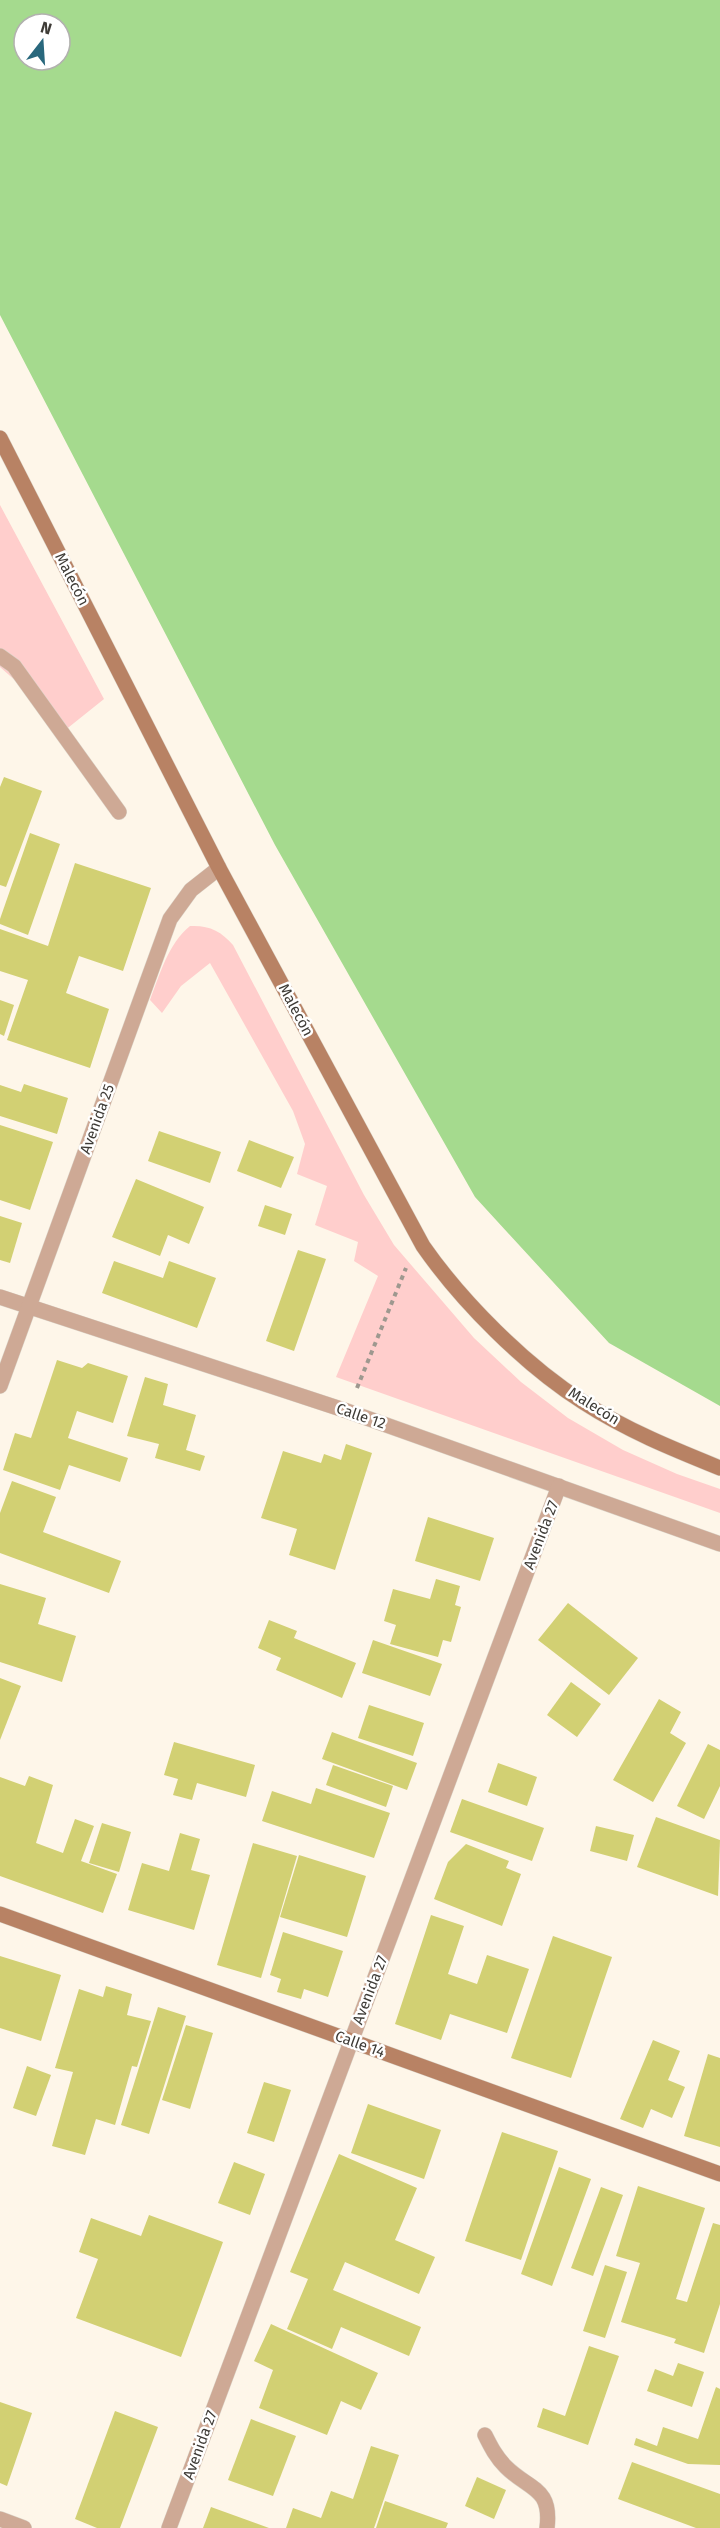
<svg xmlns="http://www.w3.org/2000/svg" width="720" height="2528" font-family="'Fira Sans',sans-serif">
<rect width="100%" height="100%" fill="#fef6e9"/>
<!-- green -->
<g fill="#ffcecc">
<path d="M0 505 104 699 64 731 26 690 0 667Z"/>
<path d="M190 926C209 925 221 931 233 945L364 1195 394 1245 474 1338 521 1382 568 1418 623 1450 677 1474 720 1489V1513L336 1377 378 1276 354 1261 358 1242 315 1225 327 1186 297 1174 305 1144 293 1111 210 963 181 986 162 1013 150 1000C160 974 168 944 190 926Z"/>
</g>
<!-- water -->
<path fill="#a5da8e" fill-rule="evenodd" d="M0 0H720V1406L609 1343 475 1197 275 845 0 315ZM24 24H60V60H24Z"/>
<!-- building -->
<g fill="#d2d073">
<path d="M4 777 42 791 6 887 0 885V787Z"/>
<path d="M30 833 60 844 28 935 0 924V919Z"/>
<path d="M75 863 151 888 123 971 79 956 66 993 109 1009 90 1068 7 1040 28 980 0 971V929L48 946Z"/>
<path d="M0 1000 14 1005 4 1036 0 1034Z"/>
<path d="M24 1084 68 1098 57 1134 0 1116V1085L21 1092Z"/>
<path d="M0 1125 53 1142 30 1210 0 1200Z"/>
<path d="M159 1131 221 1152 210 1183 148 1161Z"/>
<path d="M249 1140 294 1157 281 1188 237 1171Z"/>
<path d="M136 1179 204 1207 189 1244 168 1235 160 1256 112 1237Z"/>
<path d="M265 1205 292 1214 285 1235 258 1226Z"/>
<path d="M0 1216 22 1223 10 1263 0 1260Z"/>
<path d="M298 1250 326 1259 294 1351 266 1341Z"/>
<path d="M114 1261 163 1278 169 1261 216 1278 197 1328 102 1293Z"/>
<path d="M57 1360 82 1368 88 1363 128 1376 113 1423 77 1411 68 1438 128 1458 120 1482 69 1465 60 1490 3 1470 15 1433 31 1438Z"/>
<path d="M145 1377 168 1384 163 1405 196 1415 186 1450 205 1456 200 1471 155 1458 159 1444 127 1436Z"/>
<path d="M346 1444 372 1453 335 1570 289 1555 297 1529 261 1518 283 1451 321 1463 324 1454 341 1460Z"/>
<path d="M12 1481 56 1497 43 1532 121 1561 109 1593 0 1553V1513Z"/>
<path d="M428 1517 494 1538 480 1581 415 1561Z"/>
<path d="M436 1579 460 1586 455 1605 461 1607 451 1642 443 1640 438 1657 390 1644 396 1625 384 1621 393 1589 430 1599Z"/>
<path d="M0 1584 46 1598 38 1624 76 1636 62 1682 0 1662Z"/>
<path d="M568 1603 638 1658 609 1695 538 1640Z"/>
<path d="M269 1620 297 1631 294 1638 356 1663 342 1698 276 1670 281 1658 258 1648Z"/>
<path d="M373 1640 442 1664 430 1696 362 1673Z"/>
<path d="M0 1678 21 1686 0 1740Z"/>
<path d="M571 1682 601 1704 577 1737 547 1715Z"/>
<path d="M659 1699 681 1712 670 1733 686 1743 653 1802 613 1780Z"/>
<path d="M369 1705 424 1723 413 1756 358 1738Z"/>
<path d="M332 1732 417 1763 407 1790 322 1759Z"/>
<path d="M174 1742 255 1765 246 1797 197 1783 192 1800 173 1795 178 1779 164 1775Z"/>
<path d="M708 1744 720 1750V1786L704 1819 677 1806Z"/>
<path d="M498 1763 537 1777 527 1806 488 1792Z"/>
<path d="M333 1765 393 1786 386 1807 326 1785Z"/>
<path d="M29 1776 53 1785 36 1843 63 1853 75 1819 94 1826 81 1861 117 1874 103 1913 0 1876V1777L25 1786Z"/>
<path d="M316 1788 390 1813 374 1858 262 1821 272 1791 311 1804Z"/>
<path d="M462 1799 544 1828 532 1861 450 1832Z"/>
<path d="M656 1817 720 1840 718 1896 637 1867Z"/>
<path d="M102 1823 131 1832 119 1872 89 1863Z"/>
<path d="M596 1826 634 1835 627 1861 590 1851Z"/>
<path d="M180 1833 200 1839 191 1870 210 1875 194 1930 128 1910 142 1863 169 1871Z"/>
<path d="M253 1843 297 1856 261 1978 217 1965Z"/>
<path d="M466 1844 509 1861 506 1868 521 1874 502 1926 434 1899 448 1862Z"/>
<path d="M299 1855 366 1876 347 1937 280 1917Z"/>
<path d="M431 1915 464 1926 448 1974 477 1984 487 1955 529 1969 507 2033 450 2014 441 2040 395 2024Z"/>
<path d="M283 1932 343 1951 328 1997 304 1989 301 1999 277 1992 281 1979 270 1975Z"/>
<path d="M553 1936 612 1957 571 2078 511 2058Z"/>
<path d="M0 1956 61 1975 41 2041 0 2028Z"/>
<path d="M106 1986 132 1994 127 2015 151 2021 137 2067 132 2066 115 2125 96 2119 85 2155 52 2146 73 2072 55 2068 79 1989 103 1997Z"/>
<path d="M158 2007 186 2016 149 2134 121 2125Z"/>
<path d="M186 2025 213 2033 190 2109 162 2100Z"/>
<path d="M653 2040 680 2051 668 2080 685 2087 672 2118 651 2109 643 2128 620 2119Z"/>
<path d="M708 2054 720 2058V2147L684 2136Z"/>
<path d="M27 2066 51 2075 36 2116 13 2108Z"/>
<path d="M264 2082 291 2090 274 2142 247 2133Z"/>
<path d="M368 2104 441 2130 424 2179 351 2153Z"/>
<path d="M502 2132 558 2151 521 2260 465 2241Z"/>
<path d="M339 2154 417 2188 395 2240 435 2257 419 2294 345 2262 333 2290 421 2327 409 2356 341 2327 332 2349 287 2329 308 2279 290 2272Z"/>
<path d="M234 2162 265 2174 250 2215 218 2203Z"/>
<path d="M559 2167 591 2179 552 2286 521 2274Z"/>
<path d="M638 2186 705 2208 676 2299 687 2302 713 2223 720 2225V2304L704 2353 674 2343 676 2339 621 2322 640 2263 616 2256Z"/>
<path d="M601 2187 623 2195 593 2276 571 2268Z"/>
<path d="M149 2215 223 2242 181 2357 76 2318 98 2259 79 2252 91 2218 141 2236Z"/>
<path d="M605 2265 627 2272 605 2338 583 2331Z"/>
<path d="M271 2324 378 2373 361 2410 341 2401 327 2435 259 2408 273 2370 254 2361Z"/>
<path d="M589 2346 619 2356 588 2445 537 2427 543 2408 565 2416Z"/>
<path d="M678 2363 704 2372 692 2407 647 2391 655 2369 673 2376Z"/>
<path d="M716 2387 720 2389V2465L688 2464 634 2445 636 2438 657 2446 663 2427 698 2439Z"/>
<path d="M0 2402 32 2413 7 2486 0 2483Z"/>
<path d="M115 2411 158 2427 120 2528H97L75 2519Z"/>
<path d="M251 2419 296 2436 273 2496 228 2480Z"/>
<path d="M371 2446 399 2455 374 2528H286L293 2508 321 2518 331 2491 353 2499Z"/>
<path d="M632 2462 720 2494V2528H696L618 2499Z"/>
<path d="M477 2477 506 2490 494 2519 465 2506Z"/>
<path d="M385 2501 448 2523 446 2528H376Z"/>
<path d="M211 2507 269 2528H203Z"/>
</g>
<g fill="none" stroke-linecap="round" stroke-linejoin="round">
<!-- lane casing -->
<g stroke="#dbd4c9" stroke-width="16">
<g id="lane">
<path d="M0 656 14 666 119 812"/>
<path d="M485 2435C491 2447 496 2457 506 2467 529 2490 552 2487 547 2528"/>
</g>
</g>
<!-- street casing -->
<g stroke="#dbd4c9" stroke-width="16">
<g id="street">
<path d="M0 1297 347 1411 720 1544"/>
<path d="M0 1386 170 919 191 890 219 868"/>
<path d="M0 2519 24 2528"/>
<path d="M169 2528 559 1486"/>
</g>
</g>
<!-- secondary casing -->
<g stroke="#dbd4c9" stroke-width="16">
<g id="secondary">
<path d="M0 438 219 868 423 1246C462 1302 525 1365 583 1402 626 1430 673 1449 720 1468"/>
<path d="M0 1914 720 2174"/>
</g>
</g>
<!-- path -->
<path stroke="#9e988f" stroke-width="4" stroke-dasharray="4.5 4.5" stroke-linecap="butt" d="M357 1388 406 1268"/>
<!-- lane -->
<use href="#lane" stroke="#cea995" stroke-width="15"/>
<!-- street -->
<use href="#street" stroke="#cea995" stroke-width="15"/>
<!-- secondary -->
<use href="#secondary" stroke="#b88264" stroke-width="15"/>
</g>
<g text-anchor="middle" stroke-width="5" stroke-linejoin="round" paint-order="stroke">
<!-- street labels -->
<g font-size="15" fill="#3e3b36" stroke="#fff">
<text transform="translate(72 579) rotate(63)" y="5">Malecón</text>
<text transform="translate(296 1010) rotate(62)" y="5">Malecón</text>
<text transform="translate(97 1119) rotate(-70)" y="5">Avenida 25</text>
<text transform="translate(594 1406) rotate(32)" y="5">Malecón</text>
<text transform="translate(361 1416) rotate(19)" y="5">Calle 12</text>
<text transform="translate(541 1535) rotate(-69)" y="5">Avenida 27</text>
<text transform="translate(370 1990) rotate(-69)" y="5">Avenida 27</text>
<text transform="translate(360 2044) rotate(20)" y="5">Calle 14</text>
<text transform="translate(200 2445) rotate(-70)" y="5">Avenida 27</text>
</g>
</g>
<!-- north arrow -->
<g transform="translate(42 42) rotate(17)"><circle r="28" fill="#ffffff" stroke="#b2b1af" stroke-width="1.5"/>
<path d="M0-4.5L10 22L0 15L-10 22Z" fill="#29687d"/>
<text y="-9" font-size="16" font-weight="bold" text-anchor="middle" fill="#3e3b36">N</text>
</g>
</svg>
